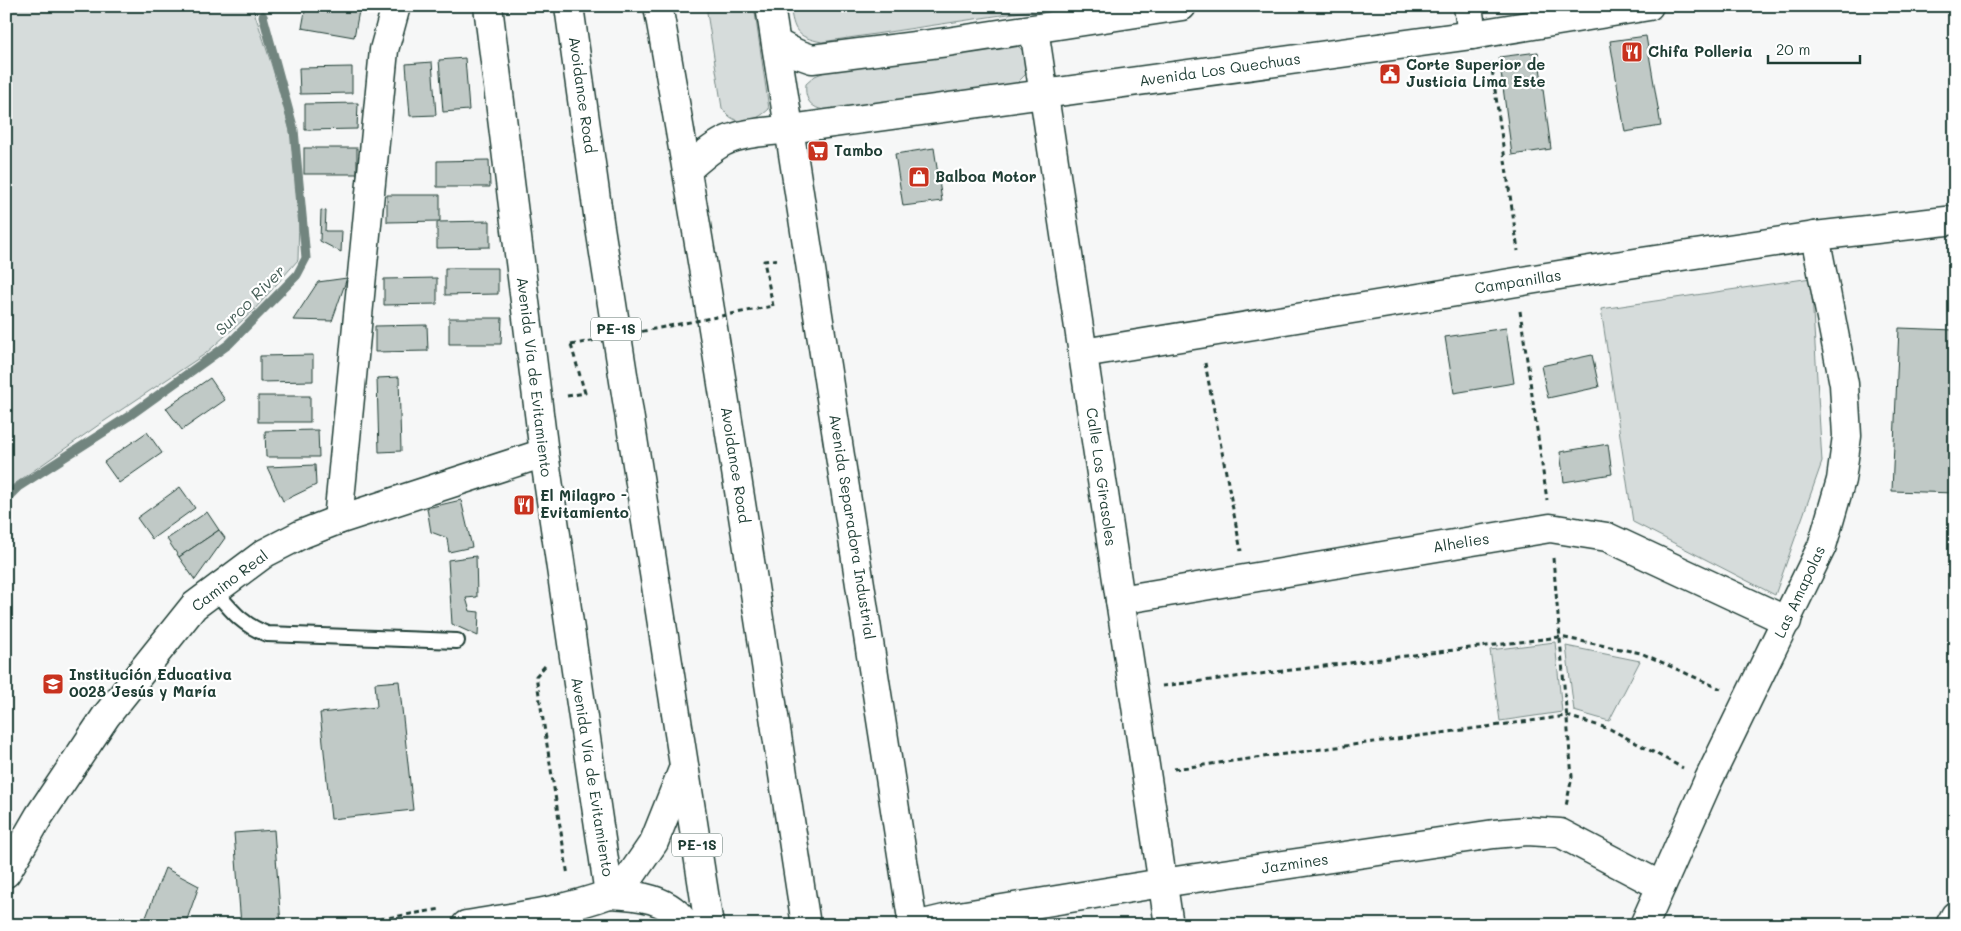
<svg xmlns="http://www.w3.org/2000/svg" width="1961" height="931" font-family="Mali,sans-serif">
<rect width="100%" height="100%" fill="#f6f7f7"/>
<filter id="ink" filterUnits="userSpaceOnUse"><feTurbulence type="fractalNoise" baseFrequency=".02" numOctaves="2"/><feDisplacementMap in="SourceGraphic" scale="10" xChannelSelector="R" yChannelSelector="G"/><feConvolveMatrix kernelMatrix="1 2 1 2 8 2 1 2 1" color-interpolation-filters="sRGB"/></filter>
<g filter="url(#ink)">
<!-- green -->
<g fill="#d6dcdb" stroke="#7a8c88">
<path d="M6 6H252C268 52 283 98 293 145 300 183 299 222 298 260L253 311 205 354 100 424 6 490Z"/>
<path d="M706 6H754L769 109C754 123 735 128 722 108Z"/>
<path d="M790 6H1061L822 42C796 37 794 31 790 6Z"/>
<path d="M1018 46 1024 52 1028 72 1017 83 844 111C824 112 803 110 806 84L815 76 827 71Z"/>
<path d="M1811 278 1822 462 1775 595 1633 522 1601 309Z"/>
<path d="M1555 642 1562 712 1500 721 1490 650Z"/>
<path d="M1566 646 1640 661 1609 721 1574 711Z"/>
</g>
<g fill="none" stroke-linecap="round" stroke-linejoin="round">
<!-- stream -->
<path stroke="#72857f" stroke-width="9" d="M6 499 18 487 129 416 229 344 297 275 306 258 294 130 263 16"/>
</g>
<!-- building -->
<g fill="#c0c9c6" stroke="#1f3d34">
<path d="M306 6H332L359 11 354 37 302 28Z"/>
<path d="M1646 36 1661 126 1625 132 1610 41Z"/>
<path d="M1538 52 1551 149 1512 155 1499 57Z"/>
<path d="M465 58 469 110 443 112 439 60Z"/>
<path d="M432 62 436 115 410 116 406 64Z"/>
<path d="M352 67V93L300 94 299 68Z"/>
<path d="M358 103 357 129 305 130V104Z"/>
<rect x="304" y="148" width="53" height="26"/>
<path d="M934 148 942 201 903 206 895 154Z"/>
<path d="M489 160 490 187H437V161Z"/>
<path d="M387 195H440V221L387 222Z"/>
<path d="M321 210 326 211 325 231H342L341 252 320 241Z"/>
<path d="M490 221V247L437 248V222Z"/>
<path d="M445 268H498V294L445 295Z"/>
<path d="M347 278 332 321 293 320 318 282Z"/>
<path d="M437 278V304L384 305V279Z"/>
<path d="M449 318H502L501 344H449Z"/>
<path d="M427 325 428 351 375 352V326Z"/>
<path d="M1506 328 1514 383 1454 393 1445 337Z"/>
<path d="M1899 328 1955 330V493L1892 491Z"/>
<path d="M313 355V381L260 382V356Z"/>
<path d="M1592 355 1599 387 1548 398 1541 366Z"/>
<path d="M399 377 401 451 379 452 377 378Z"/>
<path d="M210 378 225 400 182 430 166 408Z"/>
<rect x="258" y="396" width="52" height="26"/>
<path d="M318 430 319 457H266L265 431Z"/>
<path d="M147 432 162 453 119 483 104 462Z"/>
<path d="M1608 444 1612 474 1564 482 1560 452Z"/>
<path d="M315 465 316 485 283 501 267 467Z"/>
<path d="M180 487 195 508 152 539 137 518Z"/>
<path d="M461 500 472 547 449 552 447 538 431 532 427 508Z"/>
<path d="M207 512 219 530 179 557 167 539Z"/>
<path d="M219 530 225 538 195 580 179 557Z"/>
<path d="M476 556 477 597 466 598 470 611 479 612 478 636 452 624 448 560Z"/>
<path d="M399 681 413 810 331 819 320 713 377 707 375 683Z"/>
<path d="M6 818 14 823 6 835Z"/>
<path d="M274 830 281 925H241L234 833Z"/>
<path d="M165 868 199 886 185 925H143Z"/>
</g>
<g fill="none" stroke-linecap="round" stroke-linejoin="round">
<!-- service casing -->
<g stroke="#1f3d34" stroke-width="18">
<path id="service" d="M214 590C231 610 242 625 267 634L457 641"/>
</g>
<!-- minor casing -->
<g stroke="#1f3d34" stroke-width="31">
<g id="minor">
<path d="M1034 29 1169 925"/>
<path d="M1083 353 1602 268 1815 236 1955 220"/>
<path d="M338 520 384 50 396 6"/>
<path d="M1120 600 1550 528 1607 537 1787 621"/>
<path d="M6 873 39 816 106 716 194 606 265 553 302 534 338 520 544 453"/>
<path d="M919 925 953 917 1162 883 1494 834 1527 831 1560 833 1661 886"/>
<path d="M1644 925 1708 781 1822 546 1841 480 1847 436 1844 384 1815 236"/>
<path d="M1950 925 1955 916"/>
</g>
</g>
<!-- tertiary casing -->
<g stroke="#1f3d34" stroke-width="31">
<g id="tertiary">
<path d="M1468 6 1472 35"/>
<path d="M466 925C515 917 563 911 609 894L544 453 488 6"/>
</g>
</g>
<!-- secondary casing -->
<g stroke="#1f3d34" stroke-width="31">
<g id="secondary">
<path d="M770 6 913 925"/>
<path d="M776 43 795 53 812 59 947 42 1182 6"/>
<path d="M790 129 1472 35 1649 6"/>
</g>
</g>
<!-- motorway casing -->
<g stroke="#1f3d34" stroke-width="31">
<g id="motorway">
<path d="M569 6 599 221 709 925"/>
<path d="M658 6C713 312 759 618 806 925"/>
<path d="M688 169C699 159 711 148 725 141 745 132 768 132 790 129"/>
<path d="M609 894 630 877 654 842 684 767"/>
<path d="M609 894C638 895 670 898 686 925"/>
</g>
</g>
<!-- path -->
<g stroke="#1f3d34" stroke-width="3" stroke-dasharray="5 4" stroke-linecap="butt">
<path d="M1491 62 1518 251"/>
<path d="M773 306 764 261 780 259"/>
<path d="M1520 311 1547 500"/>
<path d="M1205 363 1241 551"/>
<path d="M567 396 585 393 571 345"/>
<path d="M1553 558 1572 777 1566 806"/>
<path d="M545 666 536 676 568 876"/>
<path d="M1162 686 1560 637 1641 653 1721 689"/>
<path d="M1174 769 1567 716 1610 729 1683 768"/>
<path d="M345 925 441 909"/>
</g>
<!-- service -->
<use href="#service" stroke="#fff" stroke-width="14"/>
<!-- minor -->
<use href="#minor" stroke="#fff" stroke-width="28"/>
<!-- tertiary -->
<use href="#tertiary" stroke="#fff" stroke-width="28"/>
<!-- secondary -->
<use href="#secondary" stroke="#fff" stroke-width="28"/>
<!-- motorway -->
<use href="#motorway" stroke="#fff" stroke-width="28"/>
<!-- path-bridge -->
<path stroke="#1f3d34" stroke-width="3" stroke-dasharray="5 4" stroke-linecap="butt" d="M571 345 773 306"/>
</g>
</g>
<!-- icons -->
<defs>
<g id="restaurant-square" transform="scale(1.125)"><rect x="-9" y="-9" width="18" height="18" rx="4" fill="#c8321e" stroke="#fff"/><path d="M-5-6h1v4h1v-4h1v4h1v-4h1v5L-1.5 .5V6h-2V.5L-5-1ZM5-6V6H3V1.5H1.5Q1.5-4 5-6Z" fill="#fff"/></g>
<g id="civic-square" transform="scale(1.125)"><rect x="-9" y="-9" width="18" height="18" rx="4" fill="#c8321e" stroke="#fff"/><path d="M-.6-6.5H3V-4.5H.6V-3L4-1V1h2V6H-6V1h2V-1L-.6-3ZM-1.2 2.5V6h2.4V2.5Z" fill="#fff"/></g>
<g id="supermarket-square" transform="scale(1.125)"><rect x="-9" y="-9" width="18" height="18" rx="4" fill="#c8321e" stroke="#fff"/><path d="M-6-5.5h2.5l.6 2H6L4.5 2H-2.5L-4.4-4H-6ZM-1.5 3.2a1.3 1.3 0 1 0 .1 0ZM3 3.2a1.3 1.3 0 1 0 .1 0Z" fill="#fff"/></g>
<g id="shop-square" transform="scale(1.125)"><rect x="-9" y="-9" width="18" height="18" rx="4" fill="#c8321e" stroke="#fff"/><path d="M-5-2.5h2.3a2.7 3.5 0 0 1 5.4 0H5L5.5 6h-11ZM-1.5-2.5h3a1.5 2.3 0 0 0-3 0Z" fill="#fff"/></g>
<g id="school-square" transform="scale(1.125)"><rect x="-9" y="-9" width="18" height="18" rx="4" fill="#c8321e" stroke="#fff"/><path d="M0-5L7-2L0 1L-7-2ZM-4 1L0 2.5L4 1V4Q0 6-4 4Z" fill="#fff"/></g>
</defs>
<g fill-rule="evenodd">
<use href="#restaurant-square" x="1632" y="52"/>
<use href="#civic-square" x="1390" y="74"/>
<use href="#supermarket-square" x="818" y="151"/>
<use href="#shop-square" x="919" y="177"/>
<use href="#restaurant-square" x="524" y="505"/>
<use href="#school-square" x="53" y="684"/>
</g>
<g text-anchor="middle" stroke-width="4.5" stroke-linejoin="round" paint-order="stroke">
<!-- shield labels -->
<g fill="#fff" stroke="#627771" stroke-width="1">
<rect x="591" y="317.5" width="50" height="23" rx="4"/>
<rect x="672" y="833.5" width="50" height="23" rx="4"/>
</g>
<g font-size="14" font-weight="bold" fill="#1f3d34">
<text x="616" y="334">PE-1S</text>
<text x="697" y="850">PE-1S</text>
</g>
<!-- poi labels -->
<g font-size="15" font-weight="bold" fill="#1f3d34" stroke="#fff" text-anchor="start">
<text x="1648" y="57">Chifa Polleria</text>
<text x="1406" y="70">Corte Superior de<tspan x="1406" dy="17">Justicia Lima Este</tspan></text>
<text x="834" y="156">Tambo</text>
<text x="935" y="182">Balboa Motor</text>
<text x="540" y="501">El Milagro -<tspan x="540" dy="17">Evitamiento</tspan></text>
<text x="69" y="680">Institución Educativa<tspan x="69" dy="17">0028 Jesús y María</tspan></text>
</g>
<!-- street labels -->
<g font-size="15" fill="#1f3d34" stroke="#fff">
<text transform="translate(1220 70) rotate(-8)" y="5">Avenida Los Quechuas</text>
<text transform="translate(582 95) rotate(82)" y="5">Avoidance Road</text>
<text transform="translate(1518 282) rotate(-9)" y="5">Campanillas</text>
<text transform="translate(534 377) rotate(83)" y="5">Avenida Vía de Evitamiento</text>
<text transform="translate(735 465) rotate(81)" y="5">Avoidance Road</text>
<text transform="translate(1101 477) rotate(82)" y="5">Calle Los Girasoles</text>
<text transform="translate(852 527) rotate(81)" y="5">Avenida Separadora Industrial</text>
<text transform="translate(1461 543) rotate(-9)" y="5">Alhelies</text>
<text transform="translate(230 581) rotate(-37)" y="5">Camino Real</text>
<text transform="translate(1800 592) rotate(-65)" y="5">Las Amapolas</text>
<text transform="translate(592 777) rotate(81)" y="5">Avenida Vía de Evitamiento</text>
<text transform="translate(1295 864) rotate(-8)" y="5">Jazmines</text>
</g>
<!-- water labels -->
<g font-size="16" font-style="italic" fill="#49615a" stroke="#fff">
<text transform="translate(250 300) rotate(-45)" y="6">Surco River</text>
</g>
</g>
<!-- margin -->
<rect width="1961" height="931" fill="none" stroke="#fff" stroke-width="25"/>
<rect x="12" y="12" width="1936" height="906" fill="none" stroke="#1f3d34" stroke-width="2" filter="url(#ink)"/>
<!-- scale -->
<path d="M1768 55v8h92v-8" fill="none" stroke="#1f3d34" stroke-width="2.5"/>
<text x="1776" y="55" font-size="15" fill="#1f3d34" stroke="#ffffff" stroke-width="4" paint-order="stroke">20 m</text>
</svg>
